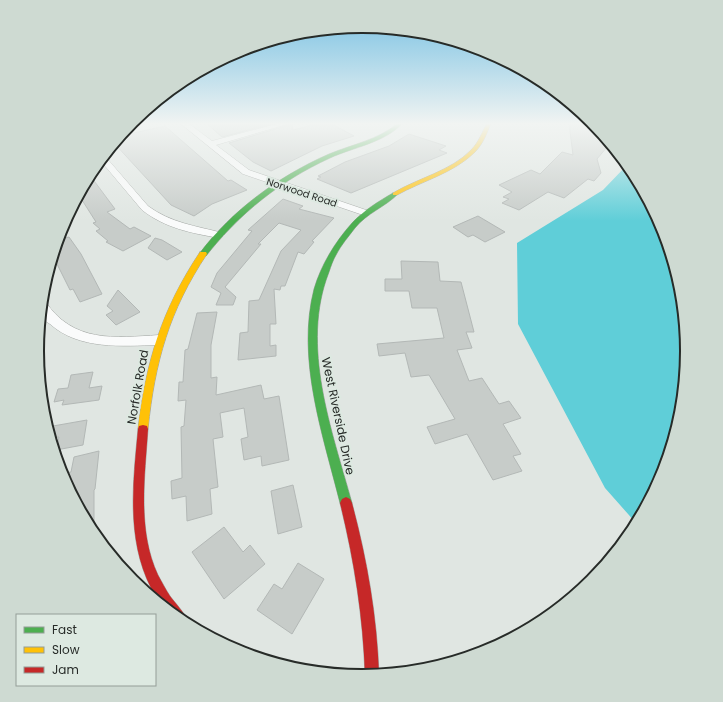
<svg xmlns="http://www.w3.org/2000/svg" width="723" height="702" font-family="Poppins,sans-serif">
<rect width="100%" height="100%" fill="#e0e6e2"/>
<!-- water -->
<path fill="#5fced8" d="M627 165 662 227 680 288 686 351 680 415 662 476 636 523 605 488 518 324 517 243 603 190Z"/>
<!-- building -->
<g fill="#c7ccc9" stroke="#b3b8b6">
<path d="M206 123H275L222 137Z"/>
<path d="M320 123H330L354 136 322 146 271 171 253 162 229 143 292 124 293 130Z"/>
<path d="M569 123H593L604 136 607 147 597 159 601 173 594 181 588 179 564 198 548 192 519 210 502 203 509 199 503 197 512 192 499 185 531 170 540 174 562 152 573 155Z"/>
<path d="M165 126 228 181 231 180 247 190 212 204 194 216 171 205 114 143 120 136Z"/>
<path d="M409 134 446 146 439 150 447 153 351 193 317 179 321 177 318 176 345 162 389 146Z"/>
<path d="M89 174 115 209 107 212 130 229 134 227 151 236 123 251 106 242 108 241 96 231 100 229 93 223 96 222 82 200 74 203Z"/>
<path d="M283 199 303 206 299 209 334 218 312 241 314 242 304 254 298 252 285 286H281L280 290 274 289 276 324H270V346L276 345V356L238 360 240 333 248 332 249 301 259 300 281 251 301 230 279 223 258 244H261L225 287 236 297 233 305H216L221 293 211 287 217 273 252 231 248 230Z"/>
<path d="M478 216 505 232 485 242 473 235 468 237 453 227Z"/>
<path d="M60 229 65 238 69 237 81 254 102 294 80 302 73 289 70 290 53 256Z"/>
<path d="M155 238 162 240 182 252 167 260 148 248Z"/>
<path d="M401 261 438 262 440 281 461 282 474 332H466L472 348 457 350 469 381 482 378 499 404 509 401 521 418 503 424 521 454 513 456 522 471 493 480 467 434 435 444 427 427 455 419 429 375 411 377 405 353 379 356 377 344 444 338 437 308H412L409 291H385V279H402Z"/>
<path d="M118 290 140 312 116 325 106 315 113 311 107 306Z"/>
<path d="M217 312 211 345V378L217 377 216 395 261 385 264 399 279 396 289 460 262 466 261 456 244 460 241 439 248 437 244 408 220 413 223 437 213 439 218 487 210 489 212 514 187 521 186 496 172 499 171 481 182 478 181 427 184 426 186 400 178 401 179 382H183L185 350 188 349 197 313Z"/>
<path d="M93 372 89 388 102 386 99 400 62 405 64 400 54 402 58 389 68 388 71 375Z"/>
<path d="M87 420 83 445 56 450 59 437 50 438 53 426Z"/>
<path d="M99 451 95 489 94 490V535L61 474 71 472 74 457Z"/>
<path d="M293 485 302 527 278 534 271 491Z"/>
<path d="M224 527 243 552 250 545 265 564 224 599 192 552Z"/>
<path d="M298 563 324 579 292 634 257 610 274 584 282 589Z"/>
</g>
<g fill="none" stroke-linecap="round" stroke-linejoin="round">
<!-- street casing -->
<g stroke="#a4a8a5" stroke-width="1">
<g id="street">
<path d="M130 123H141L127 127Z"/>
<path d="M180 123H188L212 141 280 123H291L216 145 249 170 369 211 371 213 366 216 363 215 243 174Z"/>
<path d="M104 155 148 206C171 223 196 226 223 233L224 235 219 238C191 233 165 228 142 210L100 160Z"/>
<path d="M42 300 45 301C73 343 114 338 159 335L163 337 165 340 163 343 159 345C122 346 79 350 50 324 46 322 41 317 40 312 40 309 41 304 42 300Z"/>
</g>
</g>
<!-- fast casing -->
<g stroke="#a4a8a5" stroke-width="1">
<g id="fast">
<path d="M398 123H403C384 143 354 147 330 158 280 181 240 213 206 256H203L199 254C232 210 279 176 329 154 353 144 378 140 398 123Z"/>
<path d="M393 193 398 194C385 207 367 213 355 228 349 236 341 245 336 255 333 260 331 266 329 272 300 346 332 430 352 503L350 507 346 509 342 507 340 503C323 435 296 359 314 289 321 265 335 242 352 223 363 211 379 201 393 193Z"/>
</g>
</g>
<!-- slow casing -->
<g stroke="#a4a8a5" stroke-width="1">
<g id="slow">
<path d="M487 123H491C487 133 483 144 475 152 454 173 422 181 397 195H393V193C418 178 451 171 471 150 479 142 482 132 487 123Z"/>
<path d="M200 252H206L207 254C169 311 155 362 148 429L147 432 143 433 139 432 138 429C146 361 162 309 200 252Z"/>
</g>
</g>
<!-- jam casing -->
<g stroke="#a4a8a5" stroke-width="1">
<g id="jam">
<path d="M143 425 147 426 148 429C145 476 137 530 158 575 162 582 166 590 170 596 176 604 184 612 188 621L187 624C178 619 167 612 160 604 156 600 154 593 151 588 126 539 133 482 138 429L139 426Z"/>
<path d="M346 497 350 499 352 503C367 559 377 616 379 674L365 675C363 616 354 560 340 503L342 499Z"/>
</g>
</g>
<!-- street -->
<use href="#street" fill="#fafbfb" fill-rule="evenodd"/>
<!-- fast -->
<use href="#fast" fill="#4caf50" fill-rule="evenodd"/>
<!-- slow -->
<use href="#slow" fill="#ffc107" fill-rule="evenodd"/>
<!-- jam -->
<use href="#jam" fill="#c62828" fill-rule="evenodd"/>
</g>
<!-- sky -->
<linearGradient id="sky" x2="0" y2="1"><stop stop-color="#71bee2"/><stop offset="0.56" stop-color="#f1f4f2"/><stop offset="1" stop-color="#f1f4f2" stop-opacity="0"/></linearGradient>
<rect width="723" height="221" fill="url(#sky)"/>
<g text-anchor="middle" stroke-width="4" stroke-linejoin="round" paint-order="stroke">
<!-- far-street labels -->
<g font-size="10" fill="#272b28" stroke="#dde9e1">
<text transform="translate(302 192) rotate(18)" y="4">Norwood Road</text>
</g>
<!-- street labels -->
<g font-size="12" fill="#272b28" stroke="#dde9e1">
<text transform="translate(138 387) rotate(-80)" y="4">Norfolk Road</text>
<text transform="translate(338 416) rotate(78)" y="4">West Riverside Drive</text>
</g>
</g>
<!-- crop -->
<path d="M0 0H723V702H0ZM44 351a318 318 0 1 1 636 0a318 318 0 1 1-636 0Z" fill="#cedad2" fill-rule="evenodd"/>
<path fill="none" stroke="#272b28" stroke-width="2" d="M44 351a318 318 0 1 1 636 0a318 318 0 1 1-636 0Z"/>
<!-- legend -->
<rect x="16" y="614" width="140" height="72" fill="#dde9e1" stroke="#949d97"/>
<rect x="24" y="627" width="20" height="6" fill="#4caf50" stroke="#949d97"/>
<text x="52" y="634" font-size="12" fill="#272b28">Fast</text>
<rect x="24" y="647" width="20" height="6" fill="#ffc107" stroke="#949d97"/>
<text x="52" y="654" font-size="12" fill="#272b28">Slow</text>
<rect x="24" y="667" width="20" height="6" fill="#c62828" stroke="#949d97"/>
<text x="52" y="674" font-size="12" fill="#272b28">Jam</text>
</svg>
